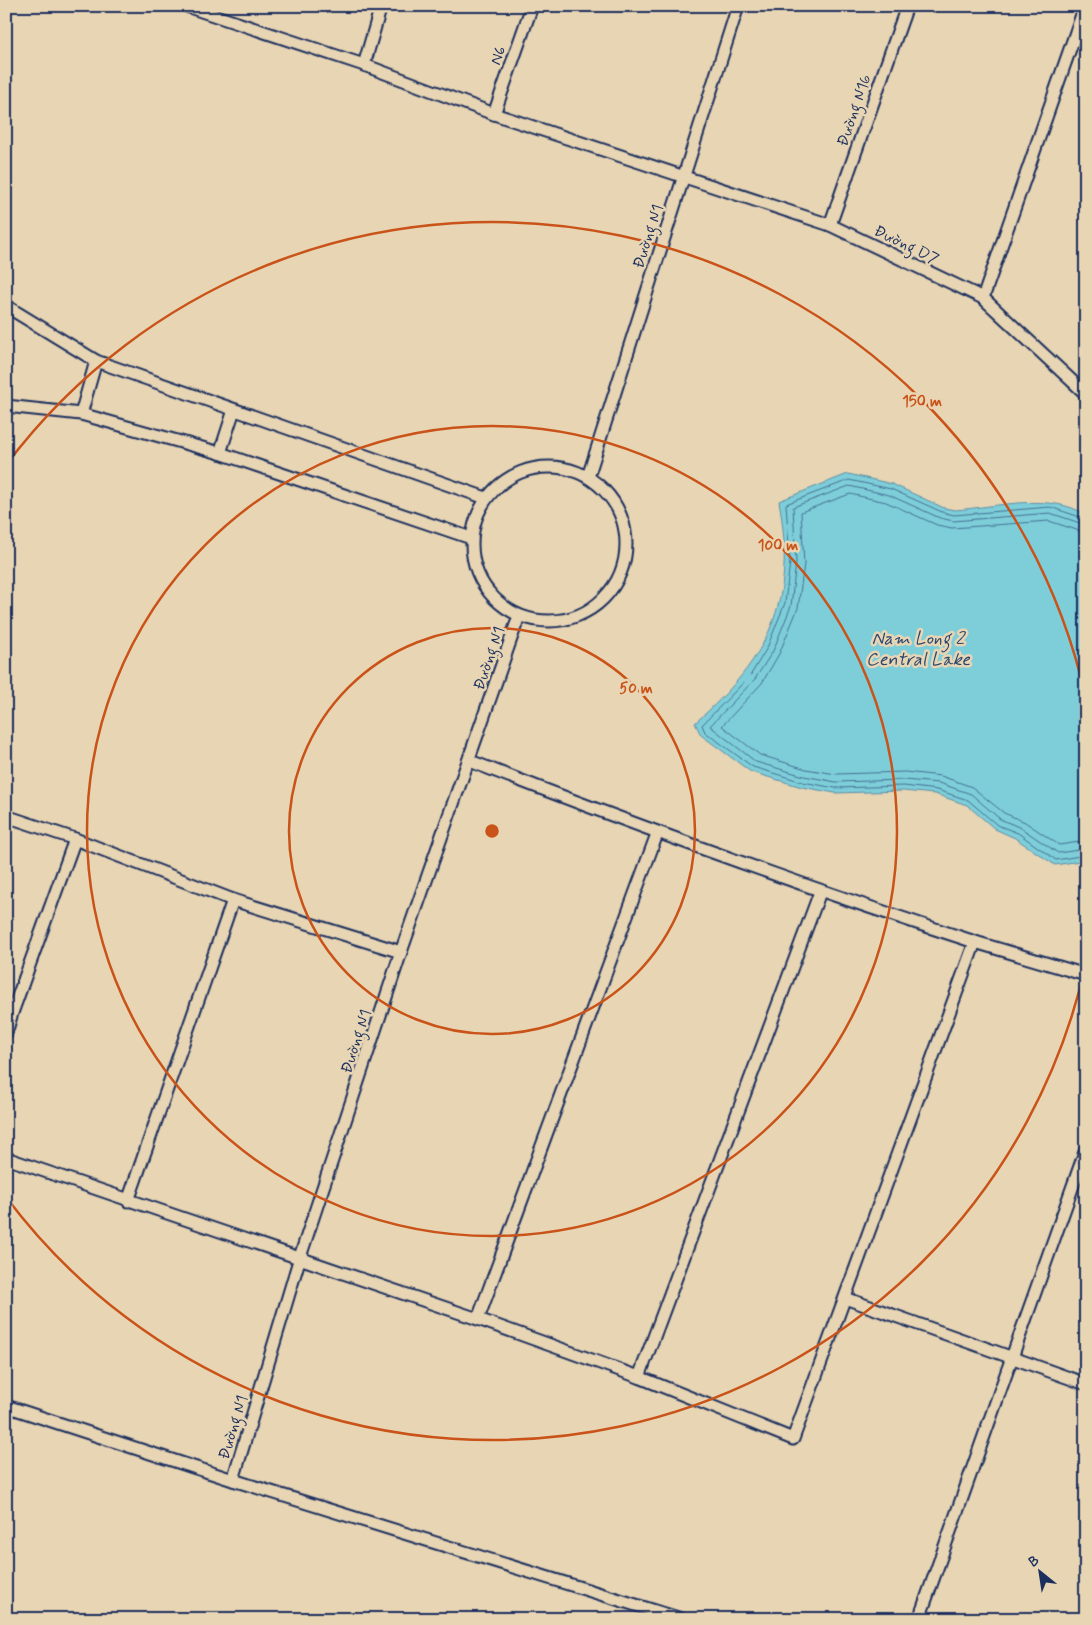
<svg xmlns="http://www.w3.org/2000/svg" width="1092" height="1625" font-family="Mynerve,sans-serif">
<rect width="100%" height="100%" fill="#e8d5b3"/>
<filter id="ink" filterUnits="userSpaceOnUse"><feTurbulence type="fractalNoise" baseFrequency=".02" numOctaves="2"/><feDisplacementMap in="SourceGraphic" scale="10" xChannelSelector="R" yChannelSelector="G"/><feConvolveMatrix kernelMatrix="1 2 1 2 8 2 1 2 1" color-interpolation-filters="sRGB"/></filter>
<g filter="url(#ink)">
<!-- water -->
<path fill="#7eceda" stroke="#568ea8" d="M848 474 892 484 944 508 955 510C995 507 1052 492 1086 515V860L1055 865 1015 838 995 829 967 805 935 794 903 791 835 793 802 787 751 772 701 735 695 723C769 658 797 601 779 501Z"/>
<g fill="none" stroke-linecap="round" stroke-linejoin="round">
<!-- shore -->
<g stroke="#436f90" stroke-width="1">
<path d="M1086 519 1050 507 954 515 942 512 891 489 849 480 786 504 790 562 785 603 767 648 750 676 702 725 705 732 753 767 803 782 835 788 904 786 937 790 968 800 997 825 1018 833 1056 860 1086 855"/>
<path d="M1086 525 1050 513 953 521 940 518 889 495 849 486 793 507 796 562 791 606 773 651 755 679 710 726 756 762 804 776 836 782 904 780 939 783 971 794 1000 819 1021 828 1058 853 1086 849"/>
<path d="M1086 533 1049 521 952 528 937 525 886 502 850 494 801 512 804 564 798 608 779 654 762 683 722 726 760 755 806 769 836 774 905 772 941 776 972 787 1004 813 1025 822 1059 845 1086 841"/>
</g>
<!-- lane casing -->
<g stroke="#1b2f5e" stroke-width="15">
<g id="lane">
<path d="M186 6 364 65 494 114 830 225 983 298 1086 394"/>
<path d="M364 65 381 6"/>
<path d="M494 114 532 6"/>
<path d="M830 225 907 6"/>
<path d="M983 298 1085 6"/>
<path d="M6 306 96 361 486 498"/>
<path d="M6 406 81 414 220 453 471 538"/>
<path d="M81 414 96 361"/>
<path d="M220 453 234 410"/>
<circle cx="549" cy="544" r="77"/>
<path d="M588 477 738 6"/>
<path d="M6 816 75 839 233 900 401 952"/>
<path d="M975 942 1086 975"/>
<path d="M6 1011 12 1013 75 839"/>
<path d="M6 1033 12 1013"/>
<path d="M6 1158 478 1319 639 1377 793 1439 975 942C804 887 637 826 470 761"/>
<path d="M128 1201 233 900"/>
<path d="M845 1298 1086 1384"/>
<path d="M478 1319 657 834"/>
<path d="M639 1377 820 892"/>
<path d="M6 1406 233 1480 681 1619"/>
<path d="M233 1480 300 1257 401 952 519 616"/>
<path d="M919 1619 1086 1149"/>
</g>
</g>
<!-- lane -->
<use href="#lane" stroke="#e8d5b3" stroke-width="11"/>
</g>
</g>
<!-- distance rings -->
<g fill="none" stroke="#c95318" stroke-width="2.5">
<circle cx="492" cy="831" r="203"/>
<circle cx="492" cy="831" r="405"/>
<path d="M1086 963A608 608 0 0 1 6 1197M6 465A608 608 0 0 1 1086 699"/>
</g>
<g text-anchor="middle" stroke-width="5" stroke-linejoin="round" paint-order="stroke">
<!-- street labels -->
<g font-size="16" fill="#1b2f5e" stroke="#e8d5b3">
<text transform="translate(497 55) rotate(-70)" y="6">N6</text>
<text transform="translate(853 110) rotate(-71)" y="6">Đường N16</text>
<text transform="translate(647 236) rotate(-72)" y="6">Đường N1</text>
<text transform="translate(907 244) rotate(26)" y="6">Đường D7</text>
<text transform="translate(488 658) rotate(-71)" y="6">Đường N1</text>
<text transform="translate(355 1041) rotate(-72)" y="6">Đường N1</text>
<text transform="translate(232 1427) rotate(-73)" y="6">Đường N1</text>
</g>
<!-- water labels -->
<g font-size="18" font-style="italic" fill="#2a4771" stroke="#e8d5b3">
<text x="918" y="644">Nam Long 2<tspan x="918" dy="21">Central Lake</tspan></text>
</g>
</g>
<circle cx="492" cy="831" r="8" fill="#c95318" stroke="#e8d5b3" stroke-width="2.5"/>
<g font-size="15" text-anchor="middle" font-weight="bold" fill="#c95318" stroke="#e8d5b3" stroke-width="5" stroke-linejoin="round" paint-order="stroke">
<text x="922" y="406">150 m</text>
<text x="778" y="550">100 m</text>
<text x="636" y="693">50 m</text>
</g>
<!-- margin -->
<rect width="1092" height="1625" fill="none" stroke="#e8d5b3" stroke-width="25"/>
<rect x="12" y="12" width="1067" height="1600" fill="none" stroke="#1b2f5e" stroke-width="2" filter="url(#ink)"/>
<!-- north arrow -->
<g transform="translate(1040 1572) rotate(330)" stroke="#e8d5b3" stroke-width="4" paint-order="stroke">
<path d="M0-4L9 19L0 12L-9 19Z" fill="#1b2f5e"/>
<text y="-8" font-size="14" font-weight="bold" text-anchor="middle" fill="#1b2f5e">B</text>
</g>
</svg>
